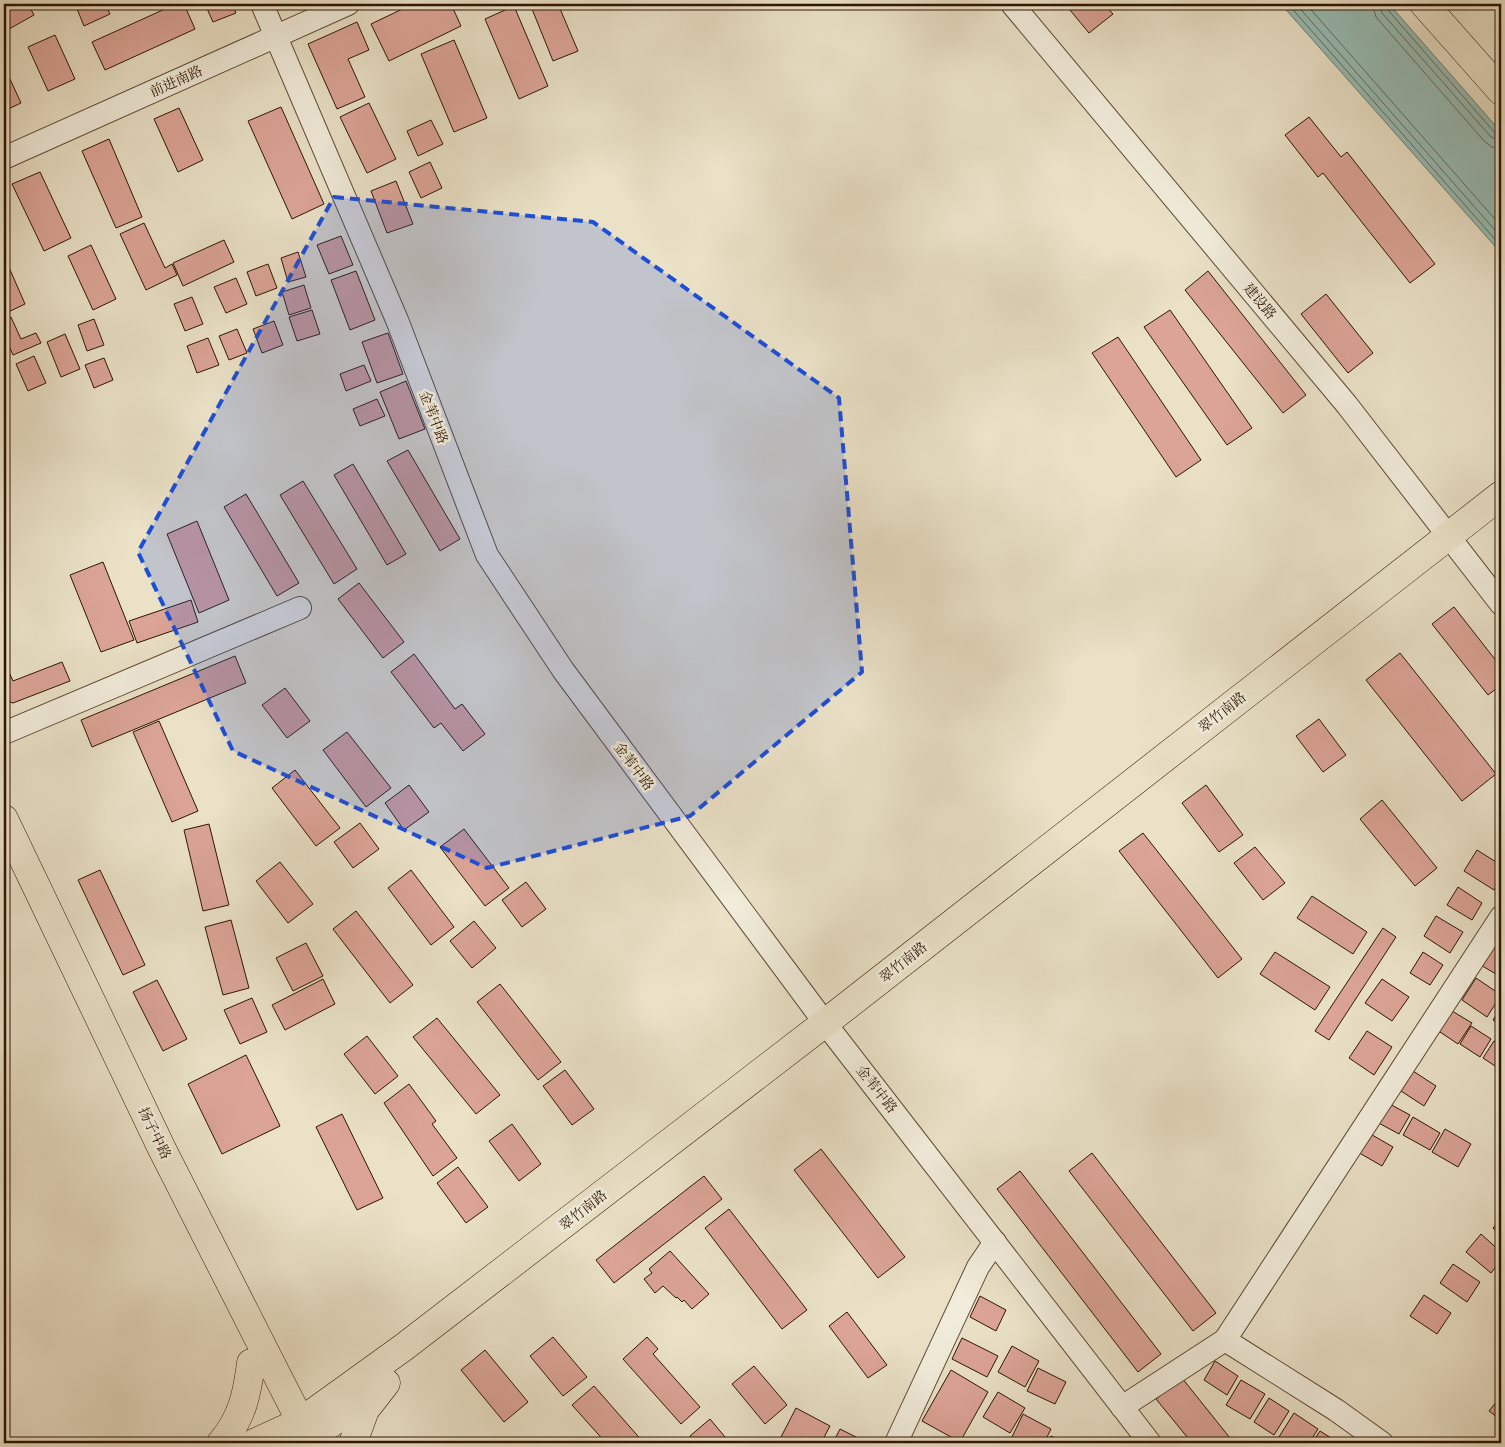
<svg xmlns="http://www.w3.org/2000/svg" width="1505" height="1447" font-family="'Libre Caslon Text','Noto Serif SC',serif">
<rect width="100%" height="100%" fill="#eae1c7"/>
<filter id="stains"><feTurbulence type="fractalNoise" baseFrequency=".004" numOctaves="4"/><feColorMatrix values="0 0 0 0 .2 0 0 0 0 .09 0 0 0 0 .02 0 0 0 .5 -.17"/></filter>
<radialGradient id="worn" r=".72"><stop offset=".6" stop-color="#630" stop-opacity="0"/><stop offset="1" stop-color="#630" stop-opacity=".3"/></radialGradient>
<!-- water -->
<path fill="#98bdb6" stroke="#6e7a6d" d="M1281 4H1389L1501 132V253Z"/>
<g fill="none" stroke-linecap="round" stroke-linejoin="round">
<!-- shore -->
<g stroke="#63695b" stroke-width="1">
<path d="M1288 4 1501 246"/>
<path d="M1296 4 1501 237"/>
<path d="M1306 4 1501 226"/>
<path d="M1372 4 1376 17 1485 142 1492 147 1501 148"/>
<path d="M1379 4 1382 13 1491 137 1501 141"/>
<path d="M1385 4 1387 9 1495 133 1501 135"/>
</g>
</g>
<!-- building -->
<g fill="#dba496" stroke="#2e1500">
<path d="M4 4H28L34 15 9 29 4 19Z"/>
<path d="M75 4H105L110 14 84 26Z"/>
<path d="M176 4H184L195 29 105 70 92 42Z"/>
<path d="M205 4H232L236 13 213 22Z"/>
<path d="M413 4H451L461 26 389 61 371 24Z"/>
<path d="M473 4H488L476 9Z"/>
<path d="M530 4H558L578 51 553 61Z"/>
<path d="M1065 4H1104L1113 14 1089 33Z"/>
<path d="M514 6 548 86 519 99 485 19Z"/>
<path d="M357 22 369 50 348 59 365 97 337 109 308 44Z"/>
<path d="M55 35 75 79 48 91 28 47Z"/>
<path d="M454 40 487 118 454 132 421 54Z"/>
<path d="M4 66 21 103 4 111Z"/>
<path d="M369 103 396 159 367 173 340 117Z"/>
<path d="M281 107 324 204 292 219 248 121Z"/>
<path d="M179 108 203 160 178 172 154 119Z"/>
<path d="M1309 117 1341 157 1347 152 1435 264 1410 283 1323 173 1318 177 1285 135Z"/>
<path d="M431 120 443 144 418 156 407 131Z"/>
<path d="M109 139 142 217 116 228 82 151Z"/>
<path d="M430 162 442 188 421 198 409 172Z"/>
<path d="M40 172 71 238 44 251 12 184Z"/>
<path d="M396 181 413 224 387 233 371 191Z"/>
<path d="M144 223 165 268 172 264 177 275 146 290 120 234Z"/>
<path d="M341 236 353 265 329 274 317 245Z"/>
<path d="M224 240 234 262 183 286 173 263Z"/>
<path d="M91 245 116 299 93 310 68 256Z"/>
<path d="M298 252 306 277 288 282 281 258Z"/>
<path d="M4 256 25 304 4 314Z"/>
<path d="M268 264 277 288 256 296 247 272Z"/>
<path d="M356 271 375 320 350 330 331 280Z"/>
<path d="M1208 271 1306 395 1283 413 1185 290Z"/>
<path d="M236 278 247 304 226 313 214 287Z"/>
<path d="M304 285 311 308 289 315 282 292Z"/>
<path d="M1326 294 1373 353 1348 373 1301 314Z"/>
<path d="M192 297 203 324 185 331 174 304Z"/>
<path d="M312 310 320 334 297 341 289 317Z"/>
<path d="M1170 310 1252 428 1227 445 1144 327Z"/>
<path d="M11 317 21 339 36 333 41 343 13 355 4 335V320Z"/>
<path d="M94 319 104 345 87 351 78 325Z"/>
<path d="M274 321 283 345 262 353 253 329Z"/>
<path d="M237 329 247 353 229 360 219 336Z"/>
<path d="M388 333 403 374 377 383 362 342Z"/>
<path d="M65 334 80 369 61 377 47 342Z"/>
<path d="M1118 337 1201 460 1176 477 1092 353Z"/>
<path d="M208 338 219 365 197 373 187 346Z"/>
<path d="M34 356 46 383 28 391 16 364Z"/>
<path d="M104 358 113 380 94 388 85 365Z"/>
<path d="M364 365 371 381 346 391 340 374Z"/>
<path d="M406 381 425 429 399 439 380 392Z"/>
<path d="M377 399 385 416 360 426 353 409Z"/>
<path d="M408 450 460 539 440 551 387 461Z"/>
<path d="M353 464 406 554 387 565 334 475Z"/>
<path d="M303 481 357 569 334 584 280 495Z"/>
<path d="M246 494 299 583 277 596 224 507Z"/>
<path d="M197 521 229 600 199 613 167 534Z"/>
<path d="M103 562 134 640 101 652 70 575Z"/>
<path d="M359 583 404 642 383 658 338 599Z"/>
<path d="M191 600 198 622 137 643 129 621Z"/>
<path d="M1454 607 1501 667V685L1488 695 1432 624Z"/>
<path d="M1400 653 1496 774 1462 801 1366 680Z"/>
<path d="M414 654 455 709 462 704 485 734 463 751 441 723 434 728 391 672Z"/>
<path d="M235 656 246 683 92 747 81 720Z"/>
<path d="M4 661 13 681 62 662 70 681 13 703 4 700Z"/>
<path d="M285 688 310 721 287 738 262 705Z"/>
<path d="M1319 719 1346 755 1323 772 1296 736Z"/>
<path d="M159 721 198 811 172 822 133 732Z"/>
<path d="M347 732 391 788 366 807 323 750Z"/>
<path d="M295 770 340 828 316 846 272 788Z"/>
<path d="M409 785 429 812 404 830 385 803Z"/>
<path d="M1206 785 1243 835 1219 852 1182 803Z"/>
<path d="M1382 800 1437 868 1415 886 1360 819Z"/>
<path d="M360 823 379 849 353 868 334 842Z"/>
<path d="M209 824 229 905 203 911 184 830Z"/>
<path d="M464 829 509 888 485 906 440 847Z"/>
<path d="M1143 833 1242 959 1218 978 1119 851Z"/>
<path d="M1255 847 1285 883 1263 900 1234 863Z"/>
<path d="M1477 850 1501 865V879L1494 890 1464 871Z"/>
<path d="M280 862 313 904 288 923 256 881Z"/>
<path d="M100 870 145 965 123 975 78 880Z"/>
<path d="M411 870 454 927 431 945 388 888Z"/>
<path d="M526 882 546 909 522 927 502 900Z"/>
<path d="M1458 887 1482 903 1472 920 1447 905Z"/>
<path d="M1312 896 1367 932 1353 954 1297 918Z"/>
<path d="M356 911 413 985 390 1003 333 929Z"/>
<path d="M1436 916 1463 932 1450 953 1424 936Z"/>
<path d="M231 920 249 988 223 995 205 927Z"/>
<path d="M474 921 496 948 472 968 450 941Z"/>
<path d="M1383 928 1396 937 1329 1040 1315 1031Z"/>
<path d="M306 943 323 976 293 991 276 958Z"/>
<path d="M1492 943 1501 949V977L1479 964Z"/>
<path d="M1275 952 1330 987 1315 1010 1260 974Z"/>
<path d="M1423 952 1443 965 1430 985 1410 973Z"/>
<path d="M1476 978 1501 995 1487 1017 1462 1000Z"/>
<path d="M323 979 335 1004 285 1030 272 1005Z"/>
<path d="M1382 979 1409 997 1392 1021 1365 1003Z"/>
<path d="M157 980 187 1039 163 1051 133 992Z"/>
<path d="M500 984 561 1062 538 1080 477 1002Z"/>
<path d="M252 998 267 1032 240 1044 224 1010Z"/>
<path d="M1501 1007V1025L1493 1020Z"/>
<path d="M1447 1008 1472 1023 1458 1044 1434 1028Z"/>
<path d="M437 1018 500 1095 476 1114 413 1037Z"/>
<path d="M1471 1026 1491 1039 1480 1057 1460 1044Z"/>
<path d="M1367 1031 1392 1047 1374 1075 1349 1058Z"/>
<path d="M367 1036 398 1076 375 1094 344 1054Z"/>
<path d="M1494 1041 1501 1045V1070L1483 1058Z"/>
<path d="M246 1055 280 1126 222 1154 188 1084Z"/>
<path d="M565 1070 594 1109 572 1125 543 1086Z"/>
<path d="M1413 1071 1436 1086 1424 1106 1401 1091Z"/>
<path d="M409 1084 436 1121 432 1124 457 1158 433 1176 384 1103Z"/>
<path d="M1386 1102 1410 1115 1399 1134 1375 1121Z"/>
<path d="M342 1114 383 1198 357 1210 316 1127Z"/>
<path d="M1413 1117 1440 1133 1430 1150 1403 1135Z"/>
<path d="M512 1124 541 1164 519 1181 489 1141Z"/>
<path d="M1445 1129 1471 1144 1458 1167 1432 1152Z"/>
<path d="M1367 1132 1393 1147 1382 1166 1356 1151Z"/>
<path d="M821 1149 905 1257 878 1278 794 1170Z"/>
<path d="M1092 1153 1216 1313 1193 1331 1069 1171Z"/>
<path d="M458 1167 488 1207 466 1223 437 1183Z"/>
<path d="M1020 1171 1161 1354 1138 1372 997 1189Z"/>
<path d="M704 1176 722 1199 614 1283 596 1260Z"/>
<path d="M729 1209 807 1310 782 1329 705 1228Z"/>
<path d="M1501 1219V1235L1493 1228Z"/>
<path d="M1481 1234 1501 1252V1260L1491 1273 1466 1252Z"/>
<path d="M670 1251 709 1294 692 1309 684 1300 682 1302 677 1297 676 1298 663 1286 655 1293 644 1279 652 1273 649 1269Z"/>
<path d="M1453 1264 1480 1282 1467 1302 1440 1283Z"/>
<path d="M1424 1295 1451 1313 1437 1334 1410 1316Z"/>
<path d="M980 1296 1006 1310 996 1331 970 1317Z"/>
<path d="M847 1312 887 1365 868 1378 829 1326Z"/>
<path d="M553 1337 587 1377 563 1396 530 1356Z"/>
<path d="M647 1337 658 1349 653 1354 700 1407 681 1424 623 1359Z"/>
<path d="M962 1338 998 1356 987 1377 952 1359Z"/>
<path d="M1012 1346 1039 1361 1025 1387 998 1372Z"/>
<path d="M485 1350 528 1402 504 1422 461 1370Z"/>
<path d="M1215 1361 1238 1376 1227 1395 1204 1380Z"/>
<path d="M754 1366 787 1405 765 1424 732 1384Z"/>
<path d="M1038 1368 1066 1382 1055 1404 1027 1391Z"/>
<path d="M951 1370 988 1392 960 1442 922 1421Z"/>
<path d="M1182 1378 1234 1443H1192L1156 1399Z"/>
<path d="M1241 1380 1265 1394 1250 1419 1226 1405Z"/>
<path d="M594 1386 644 1443H606L572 1405Z"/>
<path d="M998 1392 1025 1408 1010 1433 983 1417Z"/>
<path d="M1501 1396V1420L1489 1411Z"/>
<path d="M1269 1398 1289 1411 1274 1435 1254 1422Z"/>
<path d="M796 1408 830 1426 821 1443H793L781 1437Z"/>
<path d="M1294 1413 1318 1429 1309 1443H1283L1277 1440Z"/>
<path d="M1023 1414 1051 1429 1044 1443H1019L1011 1439Z"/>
<path d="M710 1419 730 1443H696L690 1436Z"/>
<path d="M840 1429 868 1443H833Z"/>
<path d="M1320 1431 1339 1443H1312Z"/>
<path d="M1051 1436 1066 1443H1047Z"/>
</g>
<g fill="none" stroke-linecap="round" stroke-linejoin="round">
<!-- minor casing -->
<g stroke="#5d4832" stroke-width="24">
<g id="minor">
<path d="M262 4 397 320 487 555 563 670 825 1023 1150 1443"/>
<path d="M1012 4 1347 405 1501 604"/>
<path d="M4 158 348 4"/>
<path d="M4 733 300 608"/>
<path d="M1225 1340 1336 1410 1382 1443"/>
<path d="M1122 1407 1225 1340 1501 917"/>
<path d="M896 1443 978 1267 995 1242"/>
</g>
</g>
<!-- major casing -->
<g stroke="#2e1500" stroke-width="29">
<g id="major">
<path d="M1424 4 1501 91"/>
<path d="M4 819 162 1149 309 1438"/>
<path d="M221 1443C242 1418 247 1395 251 1363"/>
<path d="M254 1443 300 1422 404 1347 825 1023 1501 495"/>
<path d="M303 1443 351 1409"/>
<path d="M353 1443 365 1410 386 1383"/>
</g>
</g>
<!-- minor -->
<use href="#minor" stroke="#f1ecdb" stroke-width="22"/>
<!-- major -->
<use href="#major" stroke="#eae1c7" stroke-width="28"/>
</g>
<!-- marked area -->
<path fill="#1d4ed8" fill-opacity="0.2" stroke="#1d4ed8" stroke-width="4" stroke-dasharray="10 6" stroke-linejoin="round" d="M334 197 593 222 839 398 862 672 690 816 487 868 233 751 138 552Z"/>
<g text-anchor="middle" stroke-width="5" stroke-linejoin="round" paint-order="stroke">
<!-- street labels -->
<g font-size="14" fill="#2e1500" stroke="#f1ecdb">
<text transform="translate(176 81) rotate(-24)" y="5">前进南路</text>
<text transform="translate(1260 301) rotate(50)" y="5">建设路</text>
<text transform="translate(434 417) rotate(69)" y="5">金苇中路</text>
<text transform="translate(1222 712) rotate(-38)" y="5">翠竹南路</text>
<text transform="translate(634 766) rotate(53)" y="5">金苇中路</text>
<text transform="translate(903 962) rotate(-38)" y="5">翠竹南路</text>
<text transform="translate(877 1089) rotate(52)" y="5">金苇中路</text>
<text transform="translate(155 1133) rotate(64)" y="5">扬子中路</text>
<text transform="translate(583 1210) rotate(-38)" y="5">翠竹南路</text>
</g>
</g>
<!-- margin -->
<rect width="1505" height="1447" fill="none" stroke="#eae1c7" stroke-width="20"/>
<rect x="5" y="5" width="1495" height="1437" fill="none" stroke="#2e1500" stroke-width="2.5"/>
<rect x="10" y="10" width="1485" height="1427" fill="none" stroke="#2e1500"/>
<rect width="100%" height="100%" filter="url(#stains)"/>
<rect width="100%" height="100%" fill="url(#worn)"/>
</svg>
